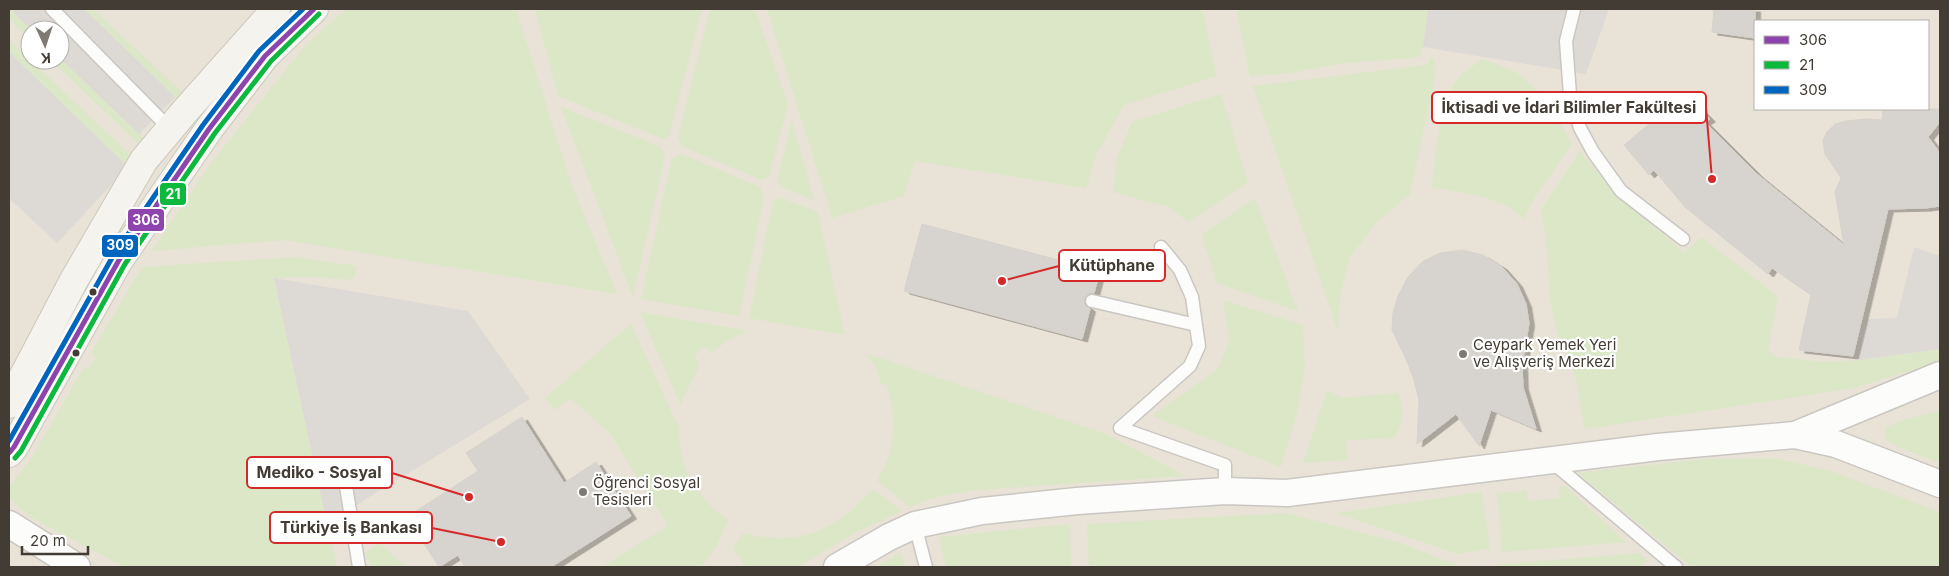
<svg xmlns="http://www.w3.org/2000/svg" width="1949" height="576" font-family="Inter,sans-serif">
<defs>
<filter id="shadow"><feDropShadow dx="5.5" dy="3" stdDeviation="0" flood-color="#0004"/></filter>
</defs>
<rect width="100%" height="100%" fill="#eeebe6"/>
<!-- education -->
<path fill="#e8e3d6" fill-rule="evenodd" d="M9 9H1940V567H9ZM1755 21H1928V109H1755ZM30 30H60V60H30Z"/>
<!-- green -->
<g fill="#dbe7c7">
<path d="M9 9H17L13 13 31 30 30 40 9 19Z"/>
<path d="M84 9H93L184 94 178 100Z"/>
<path d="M346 9H516L571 183 617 294 284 240 152 251 211 163 305 46Z"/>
<path d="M535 9H702L669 136 663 139 558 96Z"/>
<path d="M710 9H755L788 105 769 176 762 180 682 146 678 138Z"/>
<path d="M767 9H1202L1217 76 1124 105 1097 153 1086 188 915 161 904 196 832 218Z"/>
<path d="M1236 9H1428L1423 47 1420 57 1337 64 1291 73 1250 76Z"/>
<path d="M9 40 136 160 128 167 9 52Z"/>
<path d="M1432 56 1436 64 1435 78 1410 194 1377 222 1349 258 1340 298 1338 331 1253 86 1426 65Z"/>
<path d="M60 58 147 141 142 147 51 60H60Z"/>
<path d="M1482 59 1516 72 1547 99 1572 144 1535 197 1524 219 1508 206 1480 196 1432 187 1435 153 1446 95 1462 74Z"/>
<path d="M1221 94 1248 182 1189 222 1168 207 1113 192 1116 160 1132 122Z"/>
<path d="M561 107 661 147 665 156 633 297Z"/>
<path d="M792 120 814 200 782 187 777 179Z"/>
<path d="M1580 151 1613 191 1684 253 1701 237 1778 296 1768 351 1777 357 1822 362 1860 360 1940 349V361L1855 388 1585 429 1573 366 1556 330 1550 299 1547 253 1541 209Z"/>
<path d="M681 154 760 187 764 198 739 316 641 299 672 159Z"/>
<path d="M780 198 818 212 845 335 749 318 773 201Z"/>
<path d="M1255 198 1298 311 1217 283 1201 235Z"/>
<path d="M295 257 357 266 354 278 349 280 315 277 274 278 337 567H124L31 517 12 501 9 493 10 485 31 459 84 367 89 368 96 357 91 353 142 267Z"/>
<path d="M1223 300 1303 325 1305 368 1297 414 1281 467 1152 416 1218 369 1229 341Z"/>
<path d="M640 312 748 331 727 341 712 352 704 346 694 357 700 365 684 396 681 406Z"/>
<path d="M631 324 679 428C680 469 694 496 728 520L716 547 701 567H602L668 526 609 432 570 398 555 410 545 398Z"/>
<path d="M865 353 1104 433 1186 476 977 490 936 497 910 507 877 481C895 451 898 417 886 384L882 385 875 366Z"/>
<path d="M1327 390 1342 398 1398 393C1405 412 1404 419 1395 438L1346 440 1348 460 1303 463Z"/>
<path d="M1940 410V463L1898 447 1886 439 1885 428 1900 421Z"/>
<path d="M1773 458 1828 470 1940 512V567H1692L1578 473 1705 459Z"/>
<path d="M1565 486 1626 542 1502 552 1497 493 1527 491 1528 501 1560 498 1559 487Z"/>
<path d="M872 489 902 511 855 533 798 567H746L733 548 743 533C800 547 834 532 872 489Z"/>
<path d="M1482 492 1490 549 1457 554 1337 513Z"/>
<path d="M1287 513 1400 543 1462 567H1089L1087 524Z"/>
<path d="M1068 524 1070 528 1071 567H946L939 537Z"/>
<path d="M379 543 406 567H371L365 553Z"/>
<path d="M901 553 905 567H875Z"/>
<path d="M1640 553 1647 560 1642 567H1495V565Z"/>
</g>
<!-- parking -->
<g fill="#dddad6">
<path d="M17 9H84L175 97 139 134 60 58V30H31L13 12Z"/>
<path d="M1428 9H1609L1586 74 1423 47Z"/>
<path d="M9 52 128 167 57 243 9 198Z"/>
<path d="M1914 247 1940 256V349L1860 360 1867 319 1897 318Z"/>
<path d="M274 278 468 311 530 399 327 523Z"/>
</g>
<!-- building -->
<g fill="#d7d4cf" stroke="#d6d2cc" filter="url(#shadow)">
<path d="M1714 9H1755V38L1712 32Z"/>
<path d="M1685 94 1710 119 1705 122 1758 175 1844 245 1835 192 1841 178 1825 154 1823 140 1827 132 1835 124 1846 121 1866 119 1882 120 1883 109H1940V122L1928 137 1940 153V206L1926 208 1888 209 1853 356 1799 350 1811 295 1772 268 1768 274 1685 207 1654 170 1649 175 1624 145Z"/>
<path d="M922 224 1100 271 1094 293H1089L1084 299V304L1090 309 1082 339 904 291Z"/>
<path d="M1462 250 1483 255 1502 267 1517 284 1526 304 1529 323 1522 366 1523 387 1536 429 1491 410 1479 446 1456 414 1417 444 1419 400 1414 380 1407 361 1392 330 1393 313 1398 296 1408 277 1422 262 1440 253Z"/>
<path d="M522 417 564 483 596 462 631 516 551 567H465L458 555 439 567 407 517 478 471 466 453Z"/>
</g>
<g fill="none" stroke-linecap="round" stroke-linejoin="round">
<!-- lane casing -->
<g stroke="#cac7c2" stroke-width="15">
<g id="lane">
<path d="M52 9 170 129"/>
<path d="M1574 9 1566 41 1570 95 1580 128 1593 152 1621 191 1683 239"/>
<path d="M1161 247 1180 270 1192 297 1199 346 1190 366 1120 428 1225 465V491"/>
<path d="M1092 301 1196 325"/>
<path d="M1552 462 1676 567"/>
<path d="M345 480 359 567"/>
<path d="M915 525 926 567"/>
</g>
</g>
<!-- street casing -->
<g stroke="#cac7c2" stroke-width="29">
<g id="street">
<path d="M1795 435 1836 444 1940 484"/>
<path d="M9 524 77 567"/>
<path d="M837 567 889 537 915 525 982 511 1077 501 1225 491 1287 493 1658 447 1795 435 1940 375"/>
</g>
</g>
<!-- secondary casing -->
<g stroke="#ccc8be" stroke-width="30">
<g id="secondary">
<path d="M9 404 74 280 144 160 186 110 276 9"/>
<path d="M9 453 14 447 119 260 209 129 265 56 314 9"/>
</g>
</g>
<!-- lane -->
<use href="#lane" stroke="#fcfcfb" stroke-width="12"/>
<!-- street -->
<use href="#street" stroke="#fcfcfb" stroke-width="26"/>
<!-- secondary -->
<use href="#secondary" stroke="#f5f3ed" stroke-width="28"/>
<!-- bus-1 casing -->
<g stroke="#fff" stroke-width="9">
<path id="bus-1" d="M9 453 14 447 119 260 209 129 265 56 314 9"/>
</g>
<!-- bus-2 casing -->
<g stroke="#fff" stroke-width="9">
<path id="bus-2" d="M15 458 21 451 125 264 215 133 271 61 319 14"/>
</g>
<!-- bus-3 casing -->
<g stroke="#fff" stroke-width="9">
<path id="bus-3" d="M9 441 113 256 203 125 259 51 303 9"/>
</g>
<!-- bus-1 -->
<use href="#bus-1" stroke="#8e44ad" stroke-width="5"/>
<!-- bus-2 -->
<use href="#bus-2" stroke="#0cb93c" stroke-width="5"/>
<!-- bus-3 -->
<use href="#bus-3" stroke="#0065bd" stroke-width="5"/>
</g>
<!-- markers -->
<g fill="#423c34" stroke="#fff" stroke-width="2">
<circle cx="93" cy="292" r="4.5"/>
<circle cx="76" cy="353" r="4.5"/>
</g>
<g fill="#7e7972" stroke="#fff" stroke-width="2">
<circle cx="1463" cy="354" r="5"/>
<circle cx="583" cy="492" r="5"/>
</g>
<g text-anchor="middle" stroke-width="4.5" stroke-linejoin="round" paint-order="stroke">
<!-- poi labels -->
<g font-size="15" fill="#423c34" stroke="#fff" text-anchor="start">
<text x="1473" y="350">Ceypark Yemek Yeri<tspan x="1473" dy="17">ve Alışveriş Merkezi</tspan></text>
<text x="593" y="488">Öğrenci Sosyal<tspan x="593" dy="17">Tesisleri</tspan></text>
</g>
</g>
<!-- callouts -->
<path fill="none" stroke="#d62828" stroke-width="2" d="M1712 179L1706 108M1002 281L1059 266M469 497L392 473M501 542L432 528"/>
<g fill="#d62828" stroke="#fff" stroke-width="2">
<circle cx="1712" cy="179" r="5"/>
<circle cx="1002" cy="281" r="5"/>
<circle cx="469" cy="497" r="5"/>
<circle cx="501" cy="542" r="5"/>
</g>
<g fill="#fff" stroke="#d62828" stroke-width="2">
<rect x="1432" y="92" width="274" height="31" rx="5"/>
<rect x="1059" y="250" width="106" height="31" rx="5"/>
<rect x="247" y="457" width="145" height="31" rx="5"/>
<rect x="270" y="512" width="162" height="31" rx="5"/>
</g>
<g font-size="16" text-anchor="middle" font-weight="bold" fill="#423c34">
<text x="1569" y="113">İktisadi ve İdari Bilimler Fakültesi</text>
<text x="1112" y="271">Kütüphane</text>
<text x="319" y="478">Mediko - Sosyal</text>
<text x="351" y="533">Türkiye İş Bankası</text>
</g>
<g stroke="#fff" stroke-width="2">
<rect x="159" y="182" width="28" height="24" rx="5" fill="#0cb93c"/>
<rect x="127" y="208" width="38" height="24" rx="5" fill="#8e44ad"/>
<rect x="101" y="234" width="38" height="24" rx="5" fill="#0065bd"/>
</g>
<g font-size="14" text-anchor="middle" font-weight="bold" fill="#fff">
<text x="173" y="199">21</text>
<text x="146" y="225">306</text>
<text x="120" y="250">309</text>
</g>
<!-- border -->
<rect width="1949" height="576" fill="none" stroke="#423c34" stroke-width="20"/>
<!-- legend -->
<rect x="1754" y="20" width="175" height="90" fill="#ffffff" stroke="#b3b1ae"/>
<rect x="1764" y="36" width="25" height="8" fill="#8e44ad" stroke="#b3b1ae"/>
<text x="1799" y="45" font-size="15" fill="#423c34">306</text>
<rect x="1764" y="61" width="25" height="8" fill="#0cb93c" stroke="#b3b1ae"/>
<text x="1799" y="70" font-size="15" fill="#423c34">21</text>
<rect x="1764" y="86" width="25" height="8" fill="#0065bd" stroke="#b3b1ae"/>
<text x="1799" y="95" font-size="15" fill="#423c34">309</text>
<!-- north arrow -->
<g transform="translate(45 45) rotate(177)"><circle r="24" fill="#ffffff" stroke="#b3b1ae"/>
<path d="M0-4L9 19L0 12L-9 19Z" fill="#7e7972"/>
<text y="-8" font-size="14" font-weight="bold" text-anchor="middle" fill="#423c34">K</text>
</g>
<!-- scale -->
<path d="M22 546v8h66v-8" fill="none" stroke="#423c34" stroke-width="2.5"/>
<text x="30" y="546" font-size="15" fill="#423c34" stroke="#ffffff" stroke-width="4" paint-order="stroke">20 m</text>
</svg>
